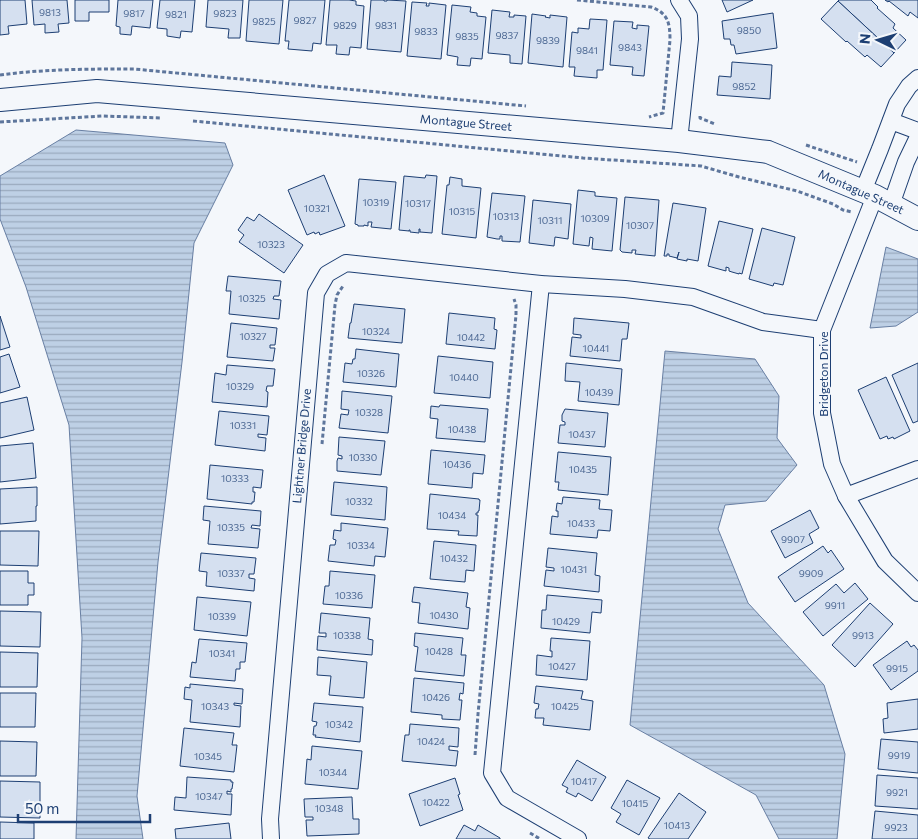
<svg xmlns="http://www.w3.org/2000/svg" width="918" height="839" font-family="Commissioner,sans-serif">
<defs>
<pattern id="water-rules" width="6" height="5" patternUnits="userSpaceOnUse" patternTransform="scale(1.25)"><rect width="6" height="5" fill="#bed0e5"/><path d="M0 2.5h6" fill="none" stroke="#9aaabe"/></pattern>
</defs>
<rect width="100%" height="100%" fill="#f4f7fb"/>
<!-- water -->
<g fill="url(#water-rules)" stroke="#687fa3">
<path d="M76 130 225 143 233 165 194 243 182 362 158 562 137 796 143 839H76L82 638 69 425 26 287 0 219V176Z"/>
<path d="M886 247 918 259V312L896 326 870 328Z"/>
<path d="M665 351 755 359 779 396 777 438 797 465 766 501 725 505 718 529 748 603 824 685 845 754 837 839H779L756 795 630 725Z"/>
</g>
<!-- building -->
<g fill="#d5e0f0" stroke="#1d3f73">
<path d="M0 0H25L27 24 8 26 9 34 0 35Z"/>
<path d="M32 0H67L69 23 58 24 59 32 45 33V24L34 25Z"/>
<path d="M75 0H109V12H89V21H75Z"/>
<path d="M118 0H153L150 28 132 26 131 35 120 34V27L116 26Z"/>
<path d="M160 0H195L192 32 181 31 180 38 167 36V29L157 28Z"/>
<path d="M208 0H243L240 38H228L229 29 206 27Z"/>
<path d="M249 0H283L279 44 246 41Z"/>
<path d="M289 0H325L321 44 313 43 312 51 288 49 289 41H285Z"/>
<path d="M330 0H349L356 1V5L364 6 361 48 350 47 349 55 336 54 337 45H326Z"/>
<path d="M371 0H384V1H387V0L406 1 401 52 367 49Z"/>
<path d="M722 0H753L727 12Z"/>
<path d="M839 0H871L878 7 877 8 895 24 893 28 906 40 894 53 838 1Z"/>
<path d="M885 0H918V18L910 12 908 16 889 1 888 2Z"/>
<path d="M838 1 894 53 881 67 867 55 865 57 847 41 846 42 821 19Z"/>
<path d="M412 2 427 3 426 6H429V3L446 5 441 59 407 56Z"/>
<path d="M452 5 471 7 470 12 477 13V16L486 17 482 59 471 58 470 66 457 65 458 57 447 55Z"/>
<path d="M492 10 510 12 509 17H514V15L526 16 522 64 510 63V55L488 53Z"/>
<path d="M773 13 777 48 736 54 734 45H731L730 39H724L722 21Z"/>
<path d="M532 14 546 16 545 17 550 18V15L567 17 563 67 528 63Z"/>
<path d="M590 19 607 20 603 70H597V78L574 76 575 67H569L572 32 578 33V28L589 29Z"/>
<path d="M614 21 633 22 632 28 637 29V25L649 26 644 76 632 75 633 67 610 65Z"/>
<path d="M732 62 772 65 770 99 717 95 719 76 731 77Z"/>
<path d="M324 175 345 226 320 235 319 232 315 234 314 232 307 235 288 190Z"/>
<path d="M426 175 437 176 432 233 420 232V229H419V233L410 232V230H409V231L399 230 404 176 425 178Z"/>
<path d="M450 177 462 179V186L481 188 476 238 442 234 447 185H449Z"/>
<path d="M359 179 396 182 391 229 371 227 372 222H368V226L364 225V226H358V225L355 224Z"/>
<path d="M578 190 595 192V196L617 198 612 251 592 249 593 238 590 237 589 246 573 244Z"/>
<path d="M492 193 525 196 520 242 502 241V236H500V239H497L487 237Z"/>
<path d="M625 197 659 200 655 256 635 254 636 250H632V253L622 252 620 250Z"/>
<path d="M533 200 571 204 568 239 555 237 554 246 529 243Z"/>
<path d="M673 203 706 208 698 261 687 259V261L677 259 679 252 677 258 669 256V254H667V256H664Z"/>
<path d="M259 214 303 245 284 273 239 242 244 235 238 230 247 217 254 221Z"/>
<path d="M719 221 753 229 742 274 739 273V274L732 272 729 271V268L726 267V271L708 266Z"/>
<path d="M762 228 795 237 783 285 774 283 773 286 749 279Z"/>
<path d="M228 276 281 281 279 296H274L273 299 281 300 279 319 229 314 231 291H226Z"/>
<path d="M354 304 405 309 402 343 348 338 350 323H351Z"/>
<path d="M449 313 495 318 494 329 497 330 495 349 446 344Z"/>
<path d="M0 316 10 347 0 350Z"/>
<path d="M574 318 629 323 627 339H622L620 361 570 356 572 337 581 338V335L573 334Z"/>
<path d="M231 323 277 328 275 345H270V348H275L273 361 227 357Z"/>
<path d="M356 349 399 354 396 387 343 382 345 363 352 364 353 359H355Z"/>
<path d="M9 354 20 387 0 393V357Z"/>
<path d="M438 356 493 362 490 398 434 393Z"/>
<path d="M566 363 622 369 619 405 578 401 580 382 565 381Z"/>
<path d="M918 363V421L913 423 892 375Z"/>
<path d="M227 365 275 369 273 386H267L266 391 268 392 267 407 212 402 215 373 226 375Z"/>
<path d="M886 377 910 431 894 439 893 437 888 439 887 436 880 439 858 390Z"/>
<path d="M342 391 392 396 388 433 339 428 341 414 348 415 349 410 341 409Z"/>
<path d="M27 397 34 430 0 438V403Z"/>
<path d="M440 405 488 409 485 442 436 438 438 419 430 418 431 406 439 407Z"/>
<path d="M565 409 608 413 605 447 558 443 560 425H565V422L562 421V415Z"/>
<path d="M219 411 269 416 267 435 258 434V437L266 438 265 451 215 445Z"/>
<path d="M339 437 385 441 381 475 337 471V461L338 458 342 459V456L338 455Z"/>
<path d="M33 443 36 478 0 482V446Z"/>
<path d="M431 450 485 455 483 474 473 473 472 488 428 484Z"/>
<path d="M558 452 611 457 608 495 558 490 559 482H555Z"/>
<path d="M210 465 263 470 261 488 253 487V492H255L254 502H252V504L207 499Z"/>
<path d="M334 482 387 487 385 520 331 515Z"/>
<path d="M37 487V506H36V521L0 524V489Z"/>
<path d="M430 494 479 499V500H480L479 511H478V513H476V515H478L477 536 458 535 459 531 427 529Z"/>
<path d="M563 497 600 500 599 509 612 510 610 531 598 530 597 538 550 534 552 516 558 517V511H556L557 503 562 504Z"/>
<path d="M204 506 261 511 260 526 252 525 251 528 260 529 258 548 208 544 210 521 203 520Z"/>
<path d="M810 510 819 528 809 534 813 543 785 558 771 531Z"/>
<path d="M341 523 388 528 385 557 375 556 374 566 328 561 330 545H335L336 540 333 539 334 530 341 531Z"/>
<path d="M0 531H39L38 566 0 565Z"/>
<path d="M434 541 476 545 474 571 466 570 465 582 430 579Z"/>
<path d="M823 546 828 553 831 550 844 569 795 602 778 577Z"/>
<path d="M548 548 597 553 595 575 600 576 599 592 544 586 546 570 554 571V568L546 567Z"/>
<path d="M201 553 256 558 254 574H249V578L255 579 254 591 206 586 207 572 199 571Z"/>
<path d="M0 571H28V583H34V595H28V605H0Z"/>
<path d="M330 571 375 575 372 608 323 604 325 586H329Z"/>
<path d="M855 583 868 599 823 636 803 612 836 584 844 593Z"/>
<path d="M414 587 468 593 466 607 470 608 468 629 418 623 420 603 412 602Z"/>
<path d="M547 595 602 600 601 613 592 612 590 633 541 628 542 610H546Z"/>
<path d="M197 597 251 602 247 636 194 630Z"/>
<path d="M870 603 893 624 855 667 832 645Z"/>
<path d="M0 611 41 612 40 647 0 646Z"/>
<path d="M321 613 370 618 368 639 373 640 372 655 317 650 318 636 326 637V633H319Z"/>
<path d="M415 633 463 638 461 655H466L464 676 415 671 418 647 414 646Z"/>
<path d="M551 638 590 641 587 680 536 675 537 655 552 657V651H550Z"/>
<path d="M199 639 247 643 245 662H240V669H236L235 681 190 677 192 662 196 663Z"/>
<path d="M907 641 911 647 914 645 918 650V671L891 690 873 665Z"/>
<path d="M0 652 38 653 37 687H0Z"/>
<path d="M318 657 367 662 364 698 329 695 331 676 317 675Z"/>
<path d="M414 678 464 683 463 694 460 693 459 700H462L460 720 442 719V715L411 712Z"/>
<path d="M190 684 243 689 242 704 234 703V705L241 706 240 727 190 722 192 700 184 699 185 687 190 688Z"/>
<path d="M536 686 583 691 581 699 593 701 590 730 543 725 544 718H535L536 709H538L539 704 534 703Z"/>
<path d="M0 693H36L35 727H0Z"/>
<path d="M918 699V729L884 733 883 719 888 718 887 703Z"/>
<path d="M314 703 363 707 360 742 315 737 316 735H313L314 726H316L317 722 312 721Z"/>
<path d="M410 724 459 728 458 747 449 746V750L458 751 456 766 402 761 405 735H409Z"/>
<path d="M184 728 234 733 232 745H237L234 772 180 766Z"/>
<path d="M881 739 918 742V773L878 769Z"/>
<path d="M0 741 37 742 36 776H0Z"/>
<path d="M312 746 362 751 358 789 305 784 307 759 311 760Z"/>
<path d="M577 760 606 777 592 801 578 793 576 797 566 792 568 788 562 785Z"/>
<path d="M877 775 918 778V809L875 806Z"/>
<path d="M187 777 231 780V782H233L232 789H231V792L227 791V794H232L231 815 174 810 175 797 186 798Z"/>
<path d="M455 778 460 794 458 795 463 810 420 826 409 794Z"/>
<path d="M627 780 660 798 639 835 616 822 621 814 611 808Z"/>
<path d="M0 781 40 782V818L0 817Z"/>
<path d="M679 793 706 812 688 839H650L648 838Z"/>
<path d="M352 797 353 819H359V834L307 836 306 820H313V817H305L304 799Z"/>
<path d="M875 811 918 815V839H872Z"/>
<path d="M0 822 34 823V839H0Z"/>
<path d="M229 823 231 839H176L175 829Z"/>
<path d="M464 825 475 831 478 825 500 838V839H456Z"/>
</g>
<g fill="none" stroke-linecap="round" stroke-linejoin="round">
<!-- street casing -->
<g stroke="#1d3f73" stroke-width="18">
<g id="street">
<path d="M891 121 918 131"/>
<path d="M679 141 690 39 689 16 679 0"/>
<path d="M863 191 880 149 897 104 909 86 918 78"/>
<path d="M875 196 822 330V413L832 464 846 496 885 561 918 593"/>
<path d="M891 205 906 162 918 137"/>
<path d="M541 284 492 773 507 798 578 839"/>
<path d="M846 496 918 469"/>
<path d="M271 839 270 819 316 293 327 274 346 263 541 284 625 289 693 297 763 322 822 330"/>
</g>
</g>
<!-- secondary casing -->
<g stroke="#1d3f73" stroke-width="24">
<path id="secondary" d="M0 100 97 91 679 141 768 152 875 196 918 219"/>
</g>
<!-- path -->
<g stroke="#5e769c" stroke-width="3" stroke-dasharray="4 2.5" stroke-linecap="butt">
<path d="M577 0 651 7C668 13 670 23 670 40L663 113 649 117"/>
<path d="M0 75C44 69 90 69 134 69L526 106"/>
<path d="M700 116V118L715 124"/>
<path d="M193 121 583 158 701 166 739 177 797 191 833 204 843 210 852 212"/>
<path d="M0 122 103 116 162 118"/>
<path d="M806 145 857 162"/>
<path d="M322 444 335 305 337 295 343 286"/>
<path d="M475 755 478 714 516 315V305L514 299"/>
<path d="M530 833 540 839"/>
</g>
<!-- street -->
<use href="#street" stroke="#f4f7fb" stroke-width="16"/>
<!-- secondary -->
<use href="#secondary" stroke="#f4f7fb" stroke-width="22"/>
</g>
<g text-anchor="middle" stroke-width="4" stroke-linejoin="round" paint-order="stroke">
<!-- number labels -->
<g font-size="10" fill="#4b6792">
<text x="50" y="16">9813</text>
<text x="134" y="17">9817</text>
<text x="225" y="17">9823</text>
<text x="176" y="18">9821</text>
<text x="305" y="24">9827</text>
<text x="264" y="25">9825</text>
<text x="345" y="29">9829</text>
<text x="386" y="29">9831</text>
<text x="749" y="34">9850</text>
<text x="426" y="35">9833</text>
<text x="507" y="39">9837</text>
<text x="467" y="40">9835</text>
<text x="548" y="44">9839</text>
<text x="630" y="51">9843</text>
<text x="587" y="54">9841</text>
<text x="744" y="90">9852</text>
<text x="376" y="206">10319</text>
<text x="418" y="207">10317</text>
<text x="317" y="212">10321</text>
<text x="462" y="215">10315</text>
<text x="506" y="220">10313</text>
<text x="595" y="222">10309</text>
<text x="550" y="224">10311</text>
<text x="640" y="229">10307</text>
<text x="271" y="248">10323</text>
<text x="252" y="302">10325</text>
<text x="376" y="335">10324</text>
<text x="253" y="340">10327</text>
<text x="471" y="341">10442</text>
<text x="596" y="352">10441</text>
<text x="371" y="377">10326</text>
<text x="464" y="381">10440</text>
<text x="240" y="390">10329</text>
<text x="599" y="396">10439</text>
<text x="369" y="416">10328</text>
<text x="243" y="429">10331</text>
<text x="462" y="433">10438</text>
<text x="582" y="438">10437</text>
<text x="363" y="461">10330</text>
<text x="457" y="468">10436</text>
<text x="583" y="473">10435</text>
<text x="235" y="482">10333</text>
<text x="359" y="505">10332</text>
<text x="452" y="519">10434</text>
<text x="581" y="527">10433</text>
<text x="231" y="531">10335</text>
<text x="793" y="543">9907</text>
<text x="361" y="549">10334</text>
<text x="454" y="562">10432</text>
<text x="574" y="573">10431</text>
<text x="231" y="577">10337</text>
<text x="811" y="577">9909</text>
<text x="349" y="599">10336</text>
<text x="835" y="609">9911</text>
<text x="444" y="619">10430</text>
<text x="222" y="620">10339</text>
<text x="566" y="625">10429</text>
<text x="347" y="639">10338</text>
<text x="863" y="639">9913</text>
<text x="439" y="655">10428</text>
<text x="222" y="657">10341</text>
<text x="562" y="670">10427</text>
<text x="897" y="672">9915</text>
<text x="436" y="701">10426</text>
<text x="215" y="710">10343</text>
<text x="565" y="710">10425</text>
<text x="339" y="728">10342</text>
<text x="431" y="745">10424</text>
<text x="899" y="759">9919</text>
<text x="208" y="760">10345</text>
<text x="333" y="776">10344</text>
<text x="584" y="785">10417</text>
<text x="897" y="796">9921</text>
<text x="209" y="800">10347</text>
<text x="436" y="806">10422</text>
<text x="635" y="807">10415</text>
<text x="329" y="812">10348</text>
<text x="677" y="829">10413</text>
<text x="896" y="831">9923</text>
</g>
<!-- street labels -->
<g font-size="12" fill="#1d3f73" stroke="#f4f7fb">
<text transform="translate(466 123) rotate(5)" y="4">Montague Street</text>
<text transform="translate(861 192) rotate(24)" y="4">Montague Street</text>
<text transform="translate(824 374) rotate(-90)" y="4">Bridgeton Drive</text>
<text transform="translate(302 446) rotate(-85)" y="4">Lightner Bridge Drive</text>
</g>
</g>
<!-- north arrow -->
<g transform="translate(878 40) rotate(275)" stroke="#f4f7fb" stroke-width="4" paint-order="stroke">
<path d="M0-4L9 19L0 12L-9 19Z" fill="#1d3f73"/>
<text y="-8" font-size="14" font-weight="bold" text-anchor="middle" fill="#1d3f73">N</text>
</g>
<!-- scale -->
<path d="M18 814v8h132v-8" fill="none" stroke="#1d3f73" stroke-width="2.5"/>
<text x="25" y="814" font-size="15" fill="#1d3f73" stroke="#f4f7fb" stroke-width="4" paint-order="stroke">50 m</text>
</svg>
